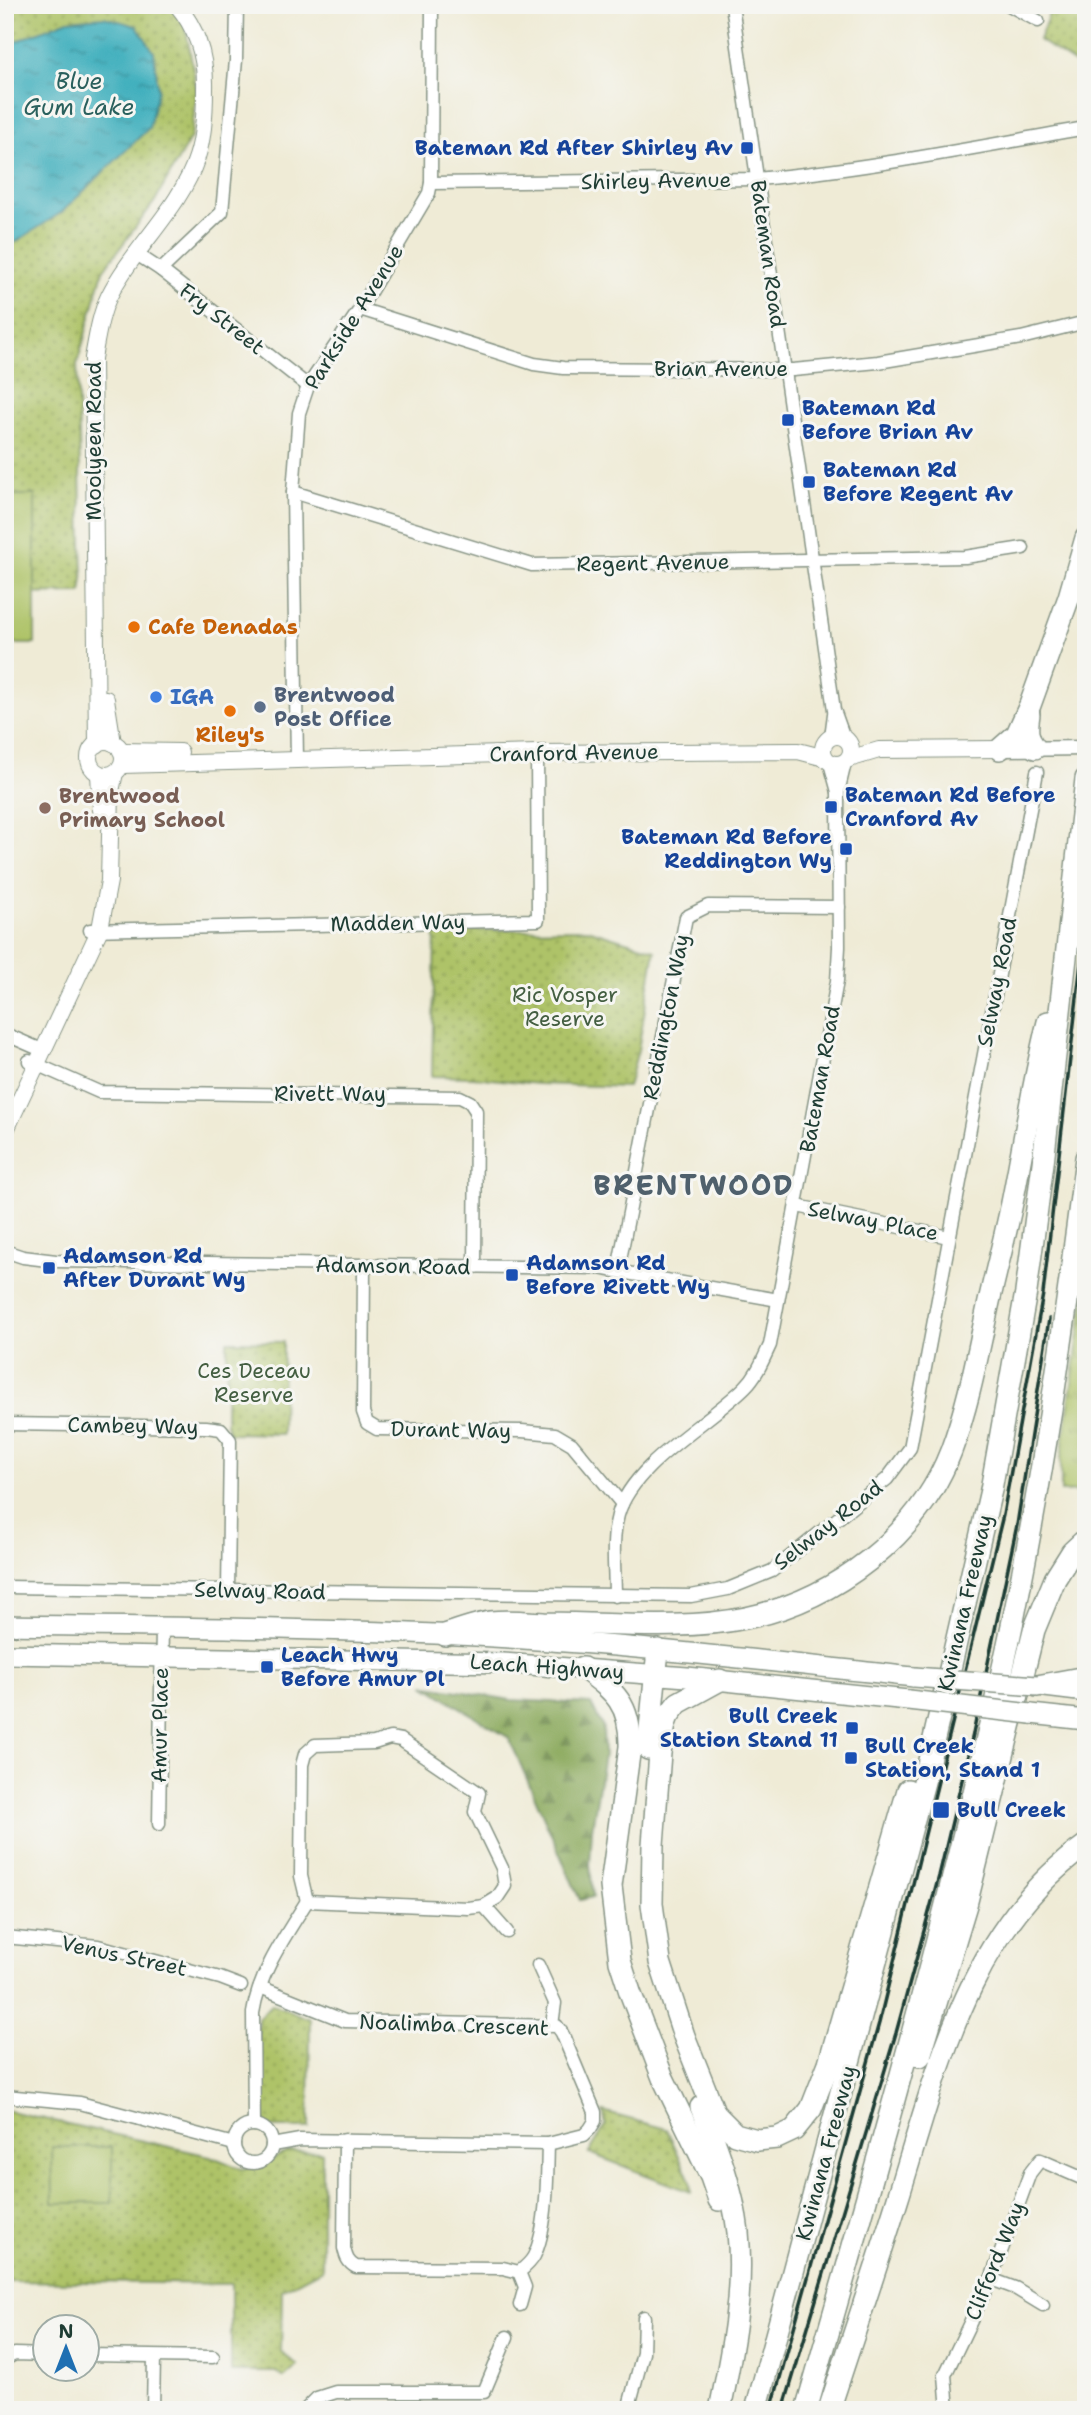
<svg xmlns="http://www.w3.org/2000/svg" width="1091" height="2415" font-family="'Shantell Sans',sans-serif">
<defs>
<pattern id="grass-tufts" width="24" height="20" patternUnits="userSpaceOnUse" patternTransform="scale(1.75)"><rect width="24" height="20" fill="#aec367"/><path d="M3 7l-1-3M5 7V3M7 7l1-3M15 17l-1-3M17 17v-4M19 17l1-3" fill="none" stroke="#8da056"/></pattern>
<pattern id="forest-firs" width="22" height="20" patternUnits="userSpaceOnUse" patternTransform="scale(1.75)"><rect width="22" height="20" fill="#8aa95c"/><path d="M5 1l3.5 6h-7zM16 11l3.5 6h-7z" fill="#708b4d"/></pattern>
<pattern id="park-dots" width="8" height="8" patternUnits="userSpaceOnUse" patternTransform="scale(1.75)"><rect width="8" height="8" fill="#aec367"/><path d="M2 2h.1M6 6h.1" fill="none" stroke="#8da056" stroke-width="1.8" stroke-linecap="round"/></pattern>
<pattern id="water-ripples" width="26" height="14" patternUnits="userSpaceOnUse" patternTransform="scale(1.75)"><rect width="26" height="14" fill="#42b0be"/><path d="M2 4q2-2 4 0t4 0M15 11q2-2 4 0t4 0" fill="none" stroke="#37909b"/></pattern>
</defs>
<rect width="100%" height="100%" fill="#f6f6f2"/>
<filter id="ink" filterUnits="userSpaceOnUse"><feTurbulence type="fractalNoise" baseFrequency=".0143" numOctaves="2"/><feDisplacementMap in="SourceGraphic" scale="14" xChannelSelector="R" yChannelSelector="G"/><feConvolveMatrix kernelMatrix="1 2 1 2 8 2 1 2 1" color-interpolation-filters="sRGB"/></filter>
<filter id="wash" filterUnits="userSpaceOnUse"><feTurbulence type="fractalNoise" baseFrequency=".00686" numOctaves="4" result="noise"/><feDisplacementMap in="SourceGraphic" scale="28" xChannelSelector="R" yChannelSelector="G"/><feGaussianBlur stdDeviation="1.57" result="paint"/><feColorMatrix in="noise" values="0 0 0 0 0 0 0 0 0 0 0 0 0 0 0 0 0 1.4 0 .05"/><feComposite in="paint" operator="in"/></filter>
<g filter="url(#wash)">
<rect width="100%" height="100%" fill="#efebd6"/>
<!-- grass -->
<path fill="url(#grass-tufts)" stroke="#66804e" stroke-width="2" d="M1086 1287V1491L1061 1492V1458Z"/>
<!-- forest -->
<path fill="url(#forest-firs)" stroke="#547348" stroke-width="2" d="M424 1685 511 1700 591 1704 603 1728 604 1755 592 1829 590 1864 593 1897 580 1900 509 1738Z"/>
<!-- park -->
<g fill="url(#park-dots)" stroke="#66804e" stroke-width="2">
<path d="M11 5H172L184 18 197 92 191 137 155 201 103 271 77 364 83 578 81 593 5 594V8Z"/>
<path d="M1038 5H1086V71L1039 40 1049 14Z"/>
<path d="M587 929 655 950 638 1050 628 1087 538 1084 473 1077 432 1076 435 931Z"/>
<path d="M227 1341 283 1342 282 1434 229 1433 226 1424Z"/>
<path d="M272 2004 310 2019 309 2128H269L258 2111V2018Z"/>
<path d="M5 2110 210 2156 242 2169 264 2163 289 2151 322 2152V2269L282 2290 281 2352 298 2366 284 2378 277 2372H231V2284L5 2281Z"/>
<path d="M603 2112 667 2129 690 2181 691 2192 589 2153 606 2125Z"/>
</g>
<!-- pitch -->
<g fill="#aec367" stroke="#66804e" stroke-width="2">
<path d="M5 495H35V644H8L10 701H5Z"/>
<path d="M52 2147H112V2203H53Z"/>
</g>
<!-- water -->
<path fill="url(#water-ripples)" stroke="#307679" stroke-width="2" d="M104 17 137 26 154 52 158 89 149 128 62 212 5 249V46L68 20Z"/>
</g>
<g filter="url(#ink)">
<g fill="none" stroke-linecap="round" stroke-linejoin="round">
<!-- minor casing -->
<g stroke="#879485" stroke-width="15">
<g id="minor">
<path d="M732 5 834 710 844 738"/>
<path d="M1009 5 1038 21"/>
<path d="M431 183 757 179C868 169 976 147 1086 128"/>
<path d="M135 253 161 270 308 386"/>
<path d="M161 270 222 212 236 60 237 5"/>
<path d="M360 309 534 364 563 368 793 370 878 362 1021 338 1086 322"/>
<path d="M293 492 532 565 965 557 1023 548"/>
<path d="M831 737 834 714"/>
<path d="M297 760 293 492 299 413 308 386 360 309 429 193 431 183 432 5"/>
<path d="M838 792 845 763"/>
<path d="M90 930 538 920 537 753"/>
<path d="M5 1034 44 1051"/>
<path d="M29 1061 99 1092 460 1097 470 1102 476 1111 475 1267"/>
<path d="M797 1206 949 1237"/>
<path d="M5 1251 23 1257 56 1261 599 1268 778 1300"/>
<path d="M364 1266 363 1412 367 1423 377 1429 522 1431 555 1434 572 1444 622 1504"/>
<path d="M618 1270 686 917 708 906 839 907"/>
<path d="M5 1424 206 1427 221 1429 230 1440 228 1591"/>
<path d="M5 1587 691 1596 728 1589 772 1571 887 1479 910 1448 1037 772"/>
<path d="M615 1596C615 1570 611 1540 618 1515 632 1464 708 1424 745 1387 757 1375 763 1360 770 1345L837 981 839 947 838 792 830 763"/>
<path d="M390 1738 401 1740 479 1793 475 1812 502 1868 505 1886 497 1898 484 1906 468 1908 307 1901 301 1876 302 1765 305 1754 315 1745 374 1743Z"/>
<path d="M159 1824 162 1627"/>
<path d="M484 1906 507 1932"/>
<path d="M5 1937 98 1946 220 1978 241 1986"/>
<path d="M538 1965 555 2003 552 2025"/>
<path d="M260 1987 345 2021 557 2026 562 2033 595 2112V2121L590 2129 584 2135 548 2144 300 2140 272 2145"/>
<path d="M5 2096 80 2103 234 2144"/>
<path d="M254 2125 253 2013C259 1973 286 1935 307 1901"/>
<circle cx="253" cy="2144" r="19"/>
<path d="M345 2140 344 2248C346 2257 348 2263 356 2267L503 2268 519 2272C524 2268 531 2262 534 2256 548 2227 547 2175 548 2144"/>
<path d="M519 2272 525 2287 520 2305"/>
<path d="M991 2279 1015 2288 1043 2305"/>
<path d="M88 2355 213 2357"/>
<path d="M5 2359 15 2354 46 2355"/>
<path d="M153 2410 154 2357"/>
<path d="M305 2410 317 2398 336 2392H484L507 2337"/>
<path d="M628 2410 643 2353 644 2317"/>
<path d="M948 2410 945 2375 991 2279 1030 2173 1040 2160 1086 2180"/>
</g>
</g>
<!-- tertiary casing -->
<g stroke="#879485" stroke-width="17">
<path id="tertiary" d="M1000 749 1086 748"/>
</g>
<!-- secondary casing -->
<g stroke="#879485" stroke-width="18">
<g id="secondary">
<path d="M106 699 113 743"/>
<circle cx="837" cy="750" r="14"/>
<circle cx="106" cy="758" r="17"/>
<path d="M97 745 93 358C97 337 100 315 109 296 133 248 181 208 197 157 204 136 205 111 205 89 206 57 197 29 177 5"/>
<path d="M121 751 180 752"/>
<path d="M849 759 879 750 1000 749"/>
<path d="M122 765 537 753 798 751 825 758"/>
<path d="M99 774 101 810"/>
<path d="M5 1132 100 929 109 881 111 791 115 773"/>
</g>
</g>
<!-- trunk casing -->
<g stroke="#879485" stroke-width="22">
<g id="trunk">
<path d="M5 1625C162 1627 319 1628 476 1636 623 1644 768 1661 914 1677"/>
<path d="M5 1654 503 1663 687 1677 908 1700"/>
<path d="M1045 1687 1086 1692"/>
<path d="M1031 1714 1086 1720"/>
</g>
</g>
<!-- motorway casing -->
<g stroke="#879485" stroke-width="24">
<g id="motorway">
<path d="M1029 714C1027 728 1026 737 1035 748"/>
<path d="M1000 749 1017 734 1030 705 1069 597 1086 538"/>
<path d="M445 1635C460 1630 476 1624 491 1622 508 1620 527 1622 544 1623 609 1623 682 1631 746 1618 834 1600 918 1537 951 1451 969 1403 978 1352 989 1302 997 1266 1007 1230 1014 1193 1025 1136 1034 1078 1048 1022"/>
<path d="M583 1668C615 1692 631 1704 630 1747L611 1886 620 1961 630 1992 663 2078 711 2177 719 2200"/>
<path d="M720 1680 678 1703 668 1716 665 1724 660 1753 653 1845 652 1904 660 1962 684 2036 715 2114 735 2134 757 2140 777 2138 794 2130 811 2109 829 2063 908 1790"/>
<path d="M1037 1686 1086 1677"/>
<path d="M648 1749 658 1650"/>
<path d="M920 2056 966 1905 1034 1630 1055 1579 1072 1552 1086 1539"/>
<path d="M701 2107C717 2147 733 2189 738 2232 744 2292 732 2351 720 2410"/>
<path d="M756 2410 925 1778 991 1490 1026 1292 1043 1163 1086 779"/>
<path d="M806 2410C879 2157 951 1905 1007 1649 1042 1487 1065 1323 1086 1158"/>
<path d="M829 2410C852 2339 876 2269 898 2198 938 2069 969 1928 1086 1845"/>
</g>
</g>
<!-- minor -->
<use href="#minor" stroke="#fff" stroke-width="12"/>
<!-- tertiary -->
<use href="#tertiary" stroke="#fff" stroke-width="14"/>
<!-- secondary -->
<use href="#secondary" stroke="#fff" stroke-width="16"/>
<!-- trunk -->
<use href="#trunk" stroke="#fff" stroke-width="19"/>
<!-- motorway -->
<use href="#motorway" stroke="#fff" stroke-width="21"/>
<!-- rail -->
<g stroke="#1f3d34" stroke-width="3.5">
<path d="M771 2410 879 2023 1003 1515 1043 1294 1086 919"/>
<path d="M783 2410 896 2033 939 1876 973 1734 1017 1525 1049 1319"/>
</g>
<!-- trunk-bridge casing -->
<g stroke="#879485" stroke-width="22" stroke-linecap="butt">
<g id="trunk-bridge">
<path d="M914 1677 1037 1686"/>
<path d="M908 1700 1031 1714"/>
</g>
</g>
<!-- trunk-bridge -->
<use href="#trunk-bridge" stroke="#fff" stroke-width="19"/>
</g>
</g>
<!-- markers -->
<g fill="#1a4fb4" stroke="#f6f6f2" stroke-width="2.5">
<rect x="740" y="141" width="14" height="14" rx="3.5"/>
<rect x="781" y="413" width="14" height="14" rx="3.5"/>
<rect x="802" y="475" width="14" height="14" rx="3.5"/>
<rect x="824" y="800" width="14" height="14" rx="3.5"/>
<rect x="839" y="842" width="14" height="14" rx="3.5"/>
<rect x="42" y="1261" width="14" height="14" rx="3.5"/>
<rect x="505" y="1268" width="14" height="14" rx="3.5"/>
<rect x="260" y="1660" width="14" height="14" rx="3.5"/>
<rect x="845" y="1721" width="14" height="14" rx="3.5"/>
<rect x="844" y="1751" width="14" height="14" rx="3.5"/>
<rect x="932" y="1801" width="18" height="18" rx="3.5"/>
</g>
<g fill="#e8710a" stroke="#f6f6f2" stroke-width="2.5">
<circle cx="134" cy="627" r="7"/>
<circle cx="230" cy="711" r="7"/>
</g>
<circle fill="#3f7fe0" stroke="#f6f6f2" stroke-width="2.5" cx="156" cy="697" r="7"/>
<circle fill="#5c6f8a" stroke="#f6f6f2" stroke-width="2.5" cx="260" cy="707" r="7"/>
<circle fill="#8d6e63" stroke="#f6f6f2" stroke-width="2.5" cx="45" cy="808" r="7"/>
<g text-anchor="middle" stroke-width="6" stroke-linejoin="round" paint-order="stroke">
<!-- transit labels -->
<g font-size="21" font-weight="bold" fill="#164399" stroke="#f6f6f2" text-anchor="start">
<text x="733" y="155" text-anchor="end">Bateman Rd After Shirley Av</text>
<text x="802" y="415">Bateman Rd<tspan x="802" dy="24">Before Brian Av</tspan></text>
<text x="823" y="477">Bateman Rd<tspan x="823" dy="24">Before Regent Av</tspan></text>
<text x="845" y="802">Bateman Rd Before<tspan x="845" dy="24">Cranford Av</tspan></text>
<text x="832" y="844" text-anchor="end">Bateman Rd Before<tspan x="832" dy="24">Reddington Wy</tspan></text>
<text x="63" y="1263">Adamson Rd<tspan x="63" dy="24">After Durant Wy</tspan></text>
<text x="526" y="1270">Adamson Rd<tspan x="526" dy="24">Before Rivett Wy</tspan></text>
<text x="281" y="1662">Leach Hwy<tspan x="281" dy="24">Before Amur Pl</tspan></text>
<text x="838" y="1723" text-anchor="end">Bull Creek<tspan x="838" dy="24">Station Stand 11</tspan></text>
<text x="865" y="1753">Bull Creek<tspan x="865" dy="24">Station, Stand 1</tspan></text>
<text x="957" y="1817">Bull Creek</text>
</g>
<!-- street labels -->
<g font-size="21" fill="#1f3d34" stroke="#f6f6f2">
<text transform="translate(656 181) rotate(-1)" y="7">Shirley Avenue</text>
<text transform="translate(768 254) rotate(82)" y="7">Bateman Road</text>
<text transform="translate(354 317) rotate(-58)" y="7">Parkside Avenue</text>
<text transform="translate(222 319) rotate(38)" y="7">Fry Street</text>
<text x="721" y="376">Brian Avenue</text>
<text transform="translate(94 441) rotate(-90)" y="7">Moolyeen Road</text>
<text transform="translate(653 563) rotate(-1)" y="7">Regent Avenue</text>
<text transform="translate(574 753) rotate(-1)" y="7">Cranford Avenue</text>
<text transform="translate(398 923) rotate(-1)" y="7">Madden Way</text>
<text transform="translate(997 982) rotate(-79)" y="7">Selway Road</text>
<text transform="translate(666 1017) rotate(-79)" y="7">Reddington Way</text>
<text transform="translate(820 1079) rotate(-80)" y="7">Bateman Road</text>
<text x="330" y="1101">Rivett Way</text>
<text transform="translate(873 1221) rotate(11)" y="7">Selway Place</text>
<text transform="translate(393 1266) rotate(1)" y="7">Adamson Road</text>
<text transform="translate(133 1426) rotate(1)" y="7">Cambey Way</text>
<text transform="translate(451 1430) rotate(1)" y="7">Durant Way</text>
<text transform="translate(828 1525) rotate(-38)" y="7">Selway Road</text>
<text transform="translate(260 1591) rotate(1)" y="7">Selway Road</text>
<text transform="translate(965 1603) rotate(-77)" y="7">Kwinana Freeway</text>
<text transform="translate(547 1667) rotate(4)" y="7">Leach Highway</text>
<text transform="translate(160 1725) rotate(-89)" y="7">Amur Place</text>
<text transform="translate(124 1956) rotate(12)" y="7">Venus Street</text>
<text transform="translate(454 2025) rotate(2)" y="7">Noalimba Crescent</text>
<text transform="translate(826 2153) rotate(-75)" y="7">Kwinana Freeway</text>
<text transform="translate(995 2261) rotate(-68)" y="7">Clifford Way</text>
</g>
<!-- food labels -->
<g font-size="21" font-weight="bold" fill="#c56008" stroke="#f6f6f2" text-anchor="start">
<text x="148" y="634">Cafe Denadas</text>
<text x="230" y="742" text-anchor="middle">Riley's</text>
</g>
<!-- service labels -->
<g font-size="21" font-weight="bold" fill="#4e5e75" stroke="#f6f6f2" text-anchor="start">
<text x="274" y="702">Brentwood<tspan x="274" dy="24">Post Office</tspan></text>
</g>
<!-- shop labels -->
<g font-size="21" font-weight="bold" fill="#366cbe" stroke="#f6f6f2" text-anchor="start">
<text x="170" y="704">IGA</text>
</g>
<!-- education labels -->
<g font-size="21" font-weight="bold" fill="#785e54" stroke="#f6f6f2" text-anchor="start">
<text x="59" y="803">Brentwood<tspan x="59" dy="24">Primary School</tspan></text>
</g>
<!-- park labels -->
<g font-size="21" fill="#435e41" stroke="#f6f6f2">
<text x="565" y="1002">Ric Vosper<tspan x="565" dy="24">Reserve</tspan></text>
<text x="254" y="1378">Ces Deceau<tspan x="254" dy="24">Reserve</tspan></text>
</g>
<!-- water labels -->
<g font-size="23" font-style="italic" fill="#2a605d" stroke="#f6f6f2">
<text x="79" y="89">Blue<tspan x="79" dy="26">Gum Lake</tspan></text>
</g>
<!-- district labels -->
<g font-size="28" font-weight="bold" letter-spacing="2" fill="#4f606c" stroke="#f6f6f2">
<text x="694" y="1195">BRENTWOOD</text>
</g>
</g>
<!-- margin -->
<rect width="1091" height="2415" fill="none" stroke="#f6f6f2" stroke-width="28"/>
<!-- north arrow -->
<g transform="translate(66 2348)"><circle r="33" fill="#f6f6f2" stroke="#a0aca6" stroke-width="2"/>
<path d="M0-5L12 26L0 18L-12 26Z" fill="#1f6fb2"/>
<text y="-10" font-size="19" font-weight="bold" text-anchor="middle" fill="#1f3d34">N</text>
</g>
</svg>
